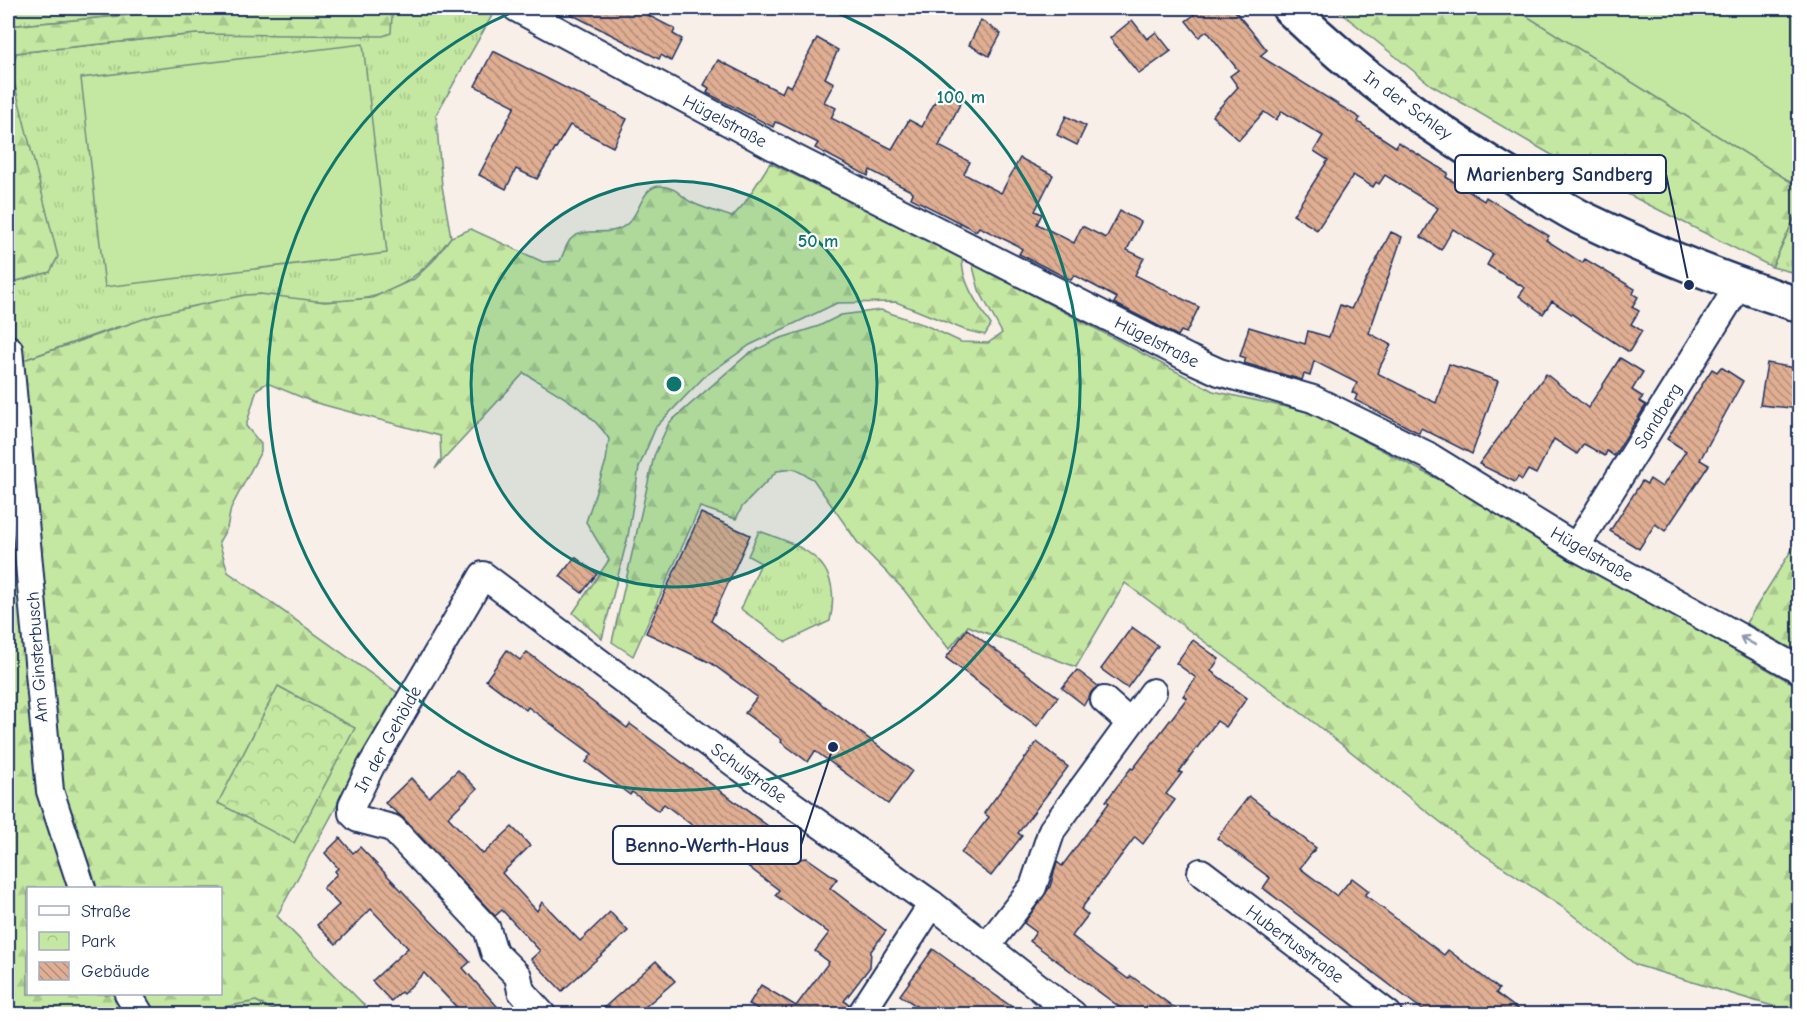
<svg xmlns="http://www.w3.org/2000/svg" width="1807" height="1022" font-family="'Comic Neue',sans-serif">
<defs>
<pattern id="grass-tufts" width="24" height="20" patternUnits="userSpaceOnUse" patternTransform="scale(1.5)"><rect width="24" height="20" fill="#c4e7a1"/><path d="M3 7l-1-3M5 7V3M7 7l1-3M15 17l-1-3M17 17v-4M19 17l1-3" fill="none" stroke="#a8c68d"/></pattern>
<pattern id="forest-firs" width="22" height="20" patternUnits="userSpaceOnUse" patternTransform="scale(1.5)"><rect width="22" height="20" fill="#c4e7a1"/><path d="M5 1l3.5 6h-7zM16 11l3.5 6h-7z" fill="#a8c68d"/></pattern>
<pattern id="park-crowns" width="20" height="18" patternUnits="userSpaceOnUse" patternTransform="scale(1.5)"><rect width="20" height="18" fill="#c4e7a1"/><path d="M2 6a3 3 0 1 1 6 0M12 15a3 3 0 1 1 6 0" fill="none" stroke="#a8c68d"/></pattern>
<pattern id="building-back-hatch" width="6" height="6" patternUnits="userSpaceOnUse" patternTransform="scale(1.5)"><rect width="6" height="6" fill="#e0ae92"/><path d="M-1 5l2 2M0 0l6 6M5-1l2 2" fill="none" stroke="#b58e7a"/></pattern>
</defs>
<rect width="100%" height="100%" fill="#f9efe9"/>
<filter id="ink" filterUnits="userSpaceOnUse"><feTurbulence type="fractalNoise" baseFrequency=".0167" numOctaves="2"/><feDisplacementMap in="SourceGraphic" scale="12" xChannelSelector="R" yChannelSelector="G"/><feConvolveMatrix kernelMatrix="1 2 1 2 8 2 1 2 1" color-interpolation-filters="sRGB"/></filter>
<g filter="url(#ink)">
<!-- grass -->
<g fill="url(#grass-tufts)" stroke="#708b80" stroke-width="1.5">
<path d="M8 8H486L494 12 436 115 442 186 451 237C406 297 370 305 296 300L117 327 15 363 13 282 50 272 12 74 16 53 196 34 259 33 392 16 258 8 164 12 8 26Z"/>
<path d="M1799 208 1800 274H1799L1772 267Z"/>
<path d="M759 531C808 548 843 562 830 621L786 642 741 609 761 563 748 556Z"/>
</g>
<!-- forest -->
<g fill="url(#forest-firs)" stroke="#708b80" stroke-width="1.5">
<path d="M258 8 388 14 392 16 391 33 383 36 196 34 16 53 12 74 58 257 50 272 13 282 8 228V26L164 12Z"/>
<path d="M1335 8H1514L1799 187V208L1772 267 1564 162 1431 85Z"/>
<path d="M770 163 962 256C961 282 977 303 991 325L985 335 965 330 896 302 837 303 750 345 704 377 656 427 639 467 628 536 602 639 573 613 609 560 586 522 606 461 609 439C590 409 554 392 524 373L435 469 441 459 440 436 313 402 267 383 257 389 246 426 261 444V451L231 508 227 528 219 542 228 572 398 693 277 916 373 1014H280L271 1007 218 1011 216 1014H149L136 994H220V888H90L65 814 15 363 158 314 245 295 260 294 325 302 372 298 414 279 433 261 451 237 471 229 543 262 560 261C563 255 566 245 570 240 586 223 611 241 629 222 640 212 643 185 661 186 677 188 679 194 689 201 701 208 719 212 732 217L744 204Z"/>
<path d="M972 263 1213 391 1309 412 1470 496 1708 630 1717 641 1799 687V1014L1636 965 1565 909 1467 843 1308 718 1125 583 1076 667 968 626 949 649 904 590 858 543 813 479 794 469 777 471 742 507 736 519 700 507 633 656 612 642 654 456 669 423 748 354 778 339 819 326 841 315 881 310 925 325 961 342 988 343 1002 333 979 290Z"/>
<path d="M8 409 76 888H28V994H119L130 1014H8Z"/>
<path d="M1799 538V653L1746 623Z"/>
</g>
<!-- park -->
<g fill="url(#park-crowns)" stroke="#708b80" stroke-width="1.5">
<path d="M278 686 355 728 294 843 218 803Z"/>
<path d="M256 1001 280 1014H216L224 1007Z"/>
</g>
<!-- pitch -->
<g fill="#c4e7a1" stroke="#708b80" stroke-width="1.5">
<path d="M1514 8H1799V187Z"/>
<path d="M363 44 387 253 105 287 81 78Z"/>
</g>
<!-- building -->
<g fill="url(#building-back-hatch)" stroke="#1b2f5e" stroke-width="1.5">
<path d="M559 8H634L675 29 673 34 682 39 671 61 661 55 659 59Z"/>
<path d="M1188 8H1237L1234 10 1267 50 1260 56 1360 118 1358 122 1396 147 1398 142 1448 173 1446 177 1484 201 1486 197 1549 236 1546 240 1582 263 1585 259 1635 289 1633 294 1638 297 1632 307 1639 311 1631 324 1642 331 1629 352 1552 301 1543 314 1519 296 1525 288 1487 265 1493 254 1453 229 1441 250 1421 237 1438 208 1385 175 1379 184 1376 182 1373 187 1353 175 1317 230 1293 215 1328 160 1314 151 1323 136 1282 111 1276 120 1264 112 1239 140 1212 116 1238 87 1230 76 1238 70 1207 31 1199 37 1186 21 1194 15Z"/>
<path d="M981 20 1001 34 989 56 969 45Z"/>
<path d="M1132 20 1147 39 1156 32 1171 51 1139 74 1110 38Z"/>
<path d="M817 38 838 50 825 78 834 83 824 102 836 108 831 118 892 149 909 120 922 127 940 92 961 102 939 146 970 162 964 174 1001 193 1020 158 1053 175 1035 211 1042 214 1037 224 1074 243 1082 226 1106 238 1120 211 1141 222 1127 250 1144 258 1135 275 1199 307 1186 333 1181 331 1178 336 1114 303 1117 298 1093 285 1074 275 1071 280 1019 254 1022 249 1016 245 979 227 976 231 911 198 913 193 909 190 870 170 868 176 815 148 818 143 781 124 775 122 773 127 707 93 709 88 704 85 718 60 782 93 786 84 791 87Z"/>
<path d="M493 51 627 119 613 147 570 125 537 179 516 169 506 189 479 175 515 106 475 86Z"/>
<path d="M1066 116 1086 126 1077 145 1057 135Z"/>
<path d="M1391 232 1402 237 1369 333 1391 345 1377 373 1436 403 1449 364 1498 381 1472 454 1421 428 1419 433 1355 400 1357 395 1352 392 1357 383 1314 361 1310 376 1304 374 1302 380 1244 363 1246 358 1240 356 1249 327 1305 344 1308 331 1329 337 1340 305 1351 309Z"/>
<path d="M1620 358 1643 372 1632 390 1643 397 1639 401 1646 405 1614 456 1607 451 1605 456 1584 444 1577 454 1554 439 1536 474 1528 470 1522 480 1518 477 1515 482 1479 464 1546 374 1588 408Z"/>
<path d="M1767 363 1800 369V409L1760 405Z"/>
<path d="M1721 367 1743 381 1700 460 1709 465 1665 531 1655 524 1639 549 1610 531 1642 481 1647 484 1650 479 1662 487 1686 451 1667 439 1712 369 1717 372Z"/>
<path d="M701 513 750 535 711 621 912 771 888 804 815 751 808 762 781 742 782 740 745 713 757 697 711 663 646 633Z"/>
<path d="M575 557 597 574 582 593 560 576Z"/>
<path d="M1132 627 1158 646 1127 688 1101 669Z"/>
<path d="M967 629 1058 697 1037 726 946 658Z"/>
<path d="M1193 640 1219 659 1211 671 1247 698 1226 727 1217 721 1179 772 1182 773 1166 794 1175 800 1143 844 1135 837 1081 909 1088 915 1072 936 1128 979 1131 976 1183 1014H1129L1030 941 1036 932 1024 923 1050 887 1057 862 1062 866 1109 803 1106 801 1131 768 1133 769 1187 698 1183 696 1196 678 1176 663Z"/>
<path d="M507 650 520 660 527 652 627 728 630 724 772 829 767 836 798 859 807 858 837 879 830 888 886 931 871 951 870 967 844 1001 849 1004 846 1014H767L749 1004 761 985 796 1006 829 962 815 951 829 933 775 895 779 890 746 865 717 845 712 852 695 840 701 832 664 804 658 811 632 792 630 795 586 762 592 754 528 707 526 710 486 680Z"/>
<path d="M1077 670 1098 686 1092 691 1084 705 1062 688Z"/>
<path d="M1037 742 1068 767 1018 833 1022 836 991 876 961 853 989 817 984 813Z"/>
<path d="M458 770 477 789 448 817 483 854 512 827 522 837 530 846 502 873 537 911 542 902 580 941 610 912 628 931 562 991 531 959 540 951 502 910 495 916 403 818 385 803 411 778 429 797Z"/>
<path d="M1249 796 1316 848 1300 868 1337 896 1352 878 1369 891 1365 895 1444 955 1448 950 1499 989 1496 993 1524 1014H1428L1263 888 1270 878 1217 838Z"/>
<path d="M340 838 353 853 360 847 470 962 463 968 504 1014H463L424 973 403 994 401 992 391 1001 372 981 408 948 371 909 336 944 317 925 339 905 323 888 337 874 335 871 338 868 325 853Z"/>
<path d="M933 949 955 965 954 966 1022 1014H928L900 995Z"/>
<path d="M656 961 675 981 637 1014H597Z"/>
</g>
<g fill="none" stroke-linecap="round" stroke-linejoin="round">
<!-- street casing -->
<g stroke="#1b2f5e" stroke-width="30">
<g id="street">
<path d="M516 8 791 156 1188 358 1219 372 1313 399 1427 455 1576 547 1800 670"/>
<path d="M9 349 50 791 82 888"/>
<path d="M1576 547 1739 285"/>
<path d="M1104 700 1129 722"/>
<path d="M1201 872 1388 1014"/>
<path d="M987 946 1033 887 1052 830 1153 692"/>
<path d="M128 994 140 1014"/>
<path d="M542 1014 521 991 518 976 494 952 487 929 392 828 358 819 352 813V805L371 766 483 575 738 766 932 904 1073 1014"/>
<path d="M861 1014 932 904"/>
</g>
</g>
<!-- secondary casing -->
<g stroke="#1b2f5e" stroke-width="38">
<path id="secondary" d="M1289 8C1358 75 1438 133 1521 182 1542 194 1562 208 1584 219 1654 253 1726 281 1800 305"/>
</g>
<!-- street -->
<use href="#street" stroke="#fff" stroke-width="26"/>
<!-- secondary -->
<use href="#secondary" stroke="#fff" stroke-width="33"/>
</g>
<!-- one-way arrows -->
<defs><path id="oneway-shaft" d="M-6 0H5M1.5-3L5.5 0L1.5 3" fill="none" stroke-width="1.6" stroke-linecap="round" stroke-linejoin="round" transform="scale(1.5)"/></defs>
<use stroke="#8d97ae" href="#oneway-shaft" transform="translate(1748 641) rotate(-151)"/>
</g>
<!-- distance rings -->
<circle cx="674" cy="384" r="203" fill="#0f766e" fill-opacity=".12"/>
<g fill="none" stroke="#0f766e" stroke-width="3">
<circle cx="674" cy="384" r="203"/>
<path d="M826 8A406 406 0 1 1 522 8"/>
</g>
<g text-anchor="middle" stroke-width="4.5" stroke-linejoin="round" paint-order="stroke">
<!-- street labels -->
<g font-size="18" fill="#1b2f5e" stroke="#fff">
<text transform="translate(1408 105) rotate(36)" y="6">In der Schley</text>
<text transform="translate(725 121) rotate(28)" y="6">Hügelstraße</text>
<text transform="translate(1157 342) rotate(27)" y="6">Hügelstraße</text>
<text transform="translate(1658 416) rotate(-58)" y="6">Sandberg</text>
<text transform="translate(1592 554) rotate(30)" y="6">Hügelstraße</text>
<text transform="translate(37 657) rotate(-94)" y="6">Am Ginsterbusch</text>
<text transform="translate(388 739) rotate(-61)" y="6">In der Gehölde</text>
<text transform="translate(749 773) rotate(36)" y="6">Schulstraße</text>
<text transform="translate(1295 944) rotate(37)" y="6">Hubertusstraße</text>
</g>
</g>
<circle cx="674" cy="384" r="9" fill="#0f766e" stroke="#fff" stroke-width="3"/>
<g font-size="18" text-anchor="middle" font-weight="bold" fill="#0f766e" stroke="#fff" stroke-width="4.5" stroke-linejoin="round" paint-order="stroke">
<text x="961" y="103">100 m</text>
<text x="818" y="247">50 m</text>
</g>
<!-- callouts -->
<path fill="none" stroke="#1b2f5e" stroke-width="2" d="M1689 285L1666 174M833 747L801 845"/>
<g fill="#1b2f5e" stroke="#fff" stroke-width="2">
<circle cx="1689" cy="285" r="6"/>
<circle cx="833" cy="747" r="6"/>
</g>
<g fill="#fff" stroke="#1b2f5e" stroke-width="2">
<rect x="1455" y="155" width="211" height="38" rx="6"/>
<rect x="613" y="826" width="188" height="38" rx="6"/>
</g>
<g font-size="20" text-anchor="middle" font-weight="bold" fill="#1b2f5e">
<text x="1560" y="181">Marienberg Sandberg</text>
<text x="707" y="852">Benno-Werth-Haus</text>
</g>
<!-- margin -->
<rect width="1807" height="1022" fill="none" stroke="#fff" stroke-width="30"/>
<rect x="15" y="15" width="1777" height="992" fill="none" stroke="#1b2f5e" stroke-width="2" filter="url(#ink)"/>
<!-- legend -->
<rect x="27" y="887" width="195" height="108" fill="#ffffff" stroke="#a4acbf" stroke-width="1.5"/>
<rect x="39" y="906" width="30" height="9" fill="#ffffff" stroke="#a4acbf" stroke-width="1.5"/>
<text x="81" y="917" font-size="18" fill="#1b2f5e">Straße</text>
<rect x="39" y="932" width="30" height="18" fill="url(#park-crowns)" stroke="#a4acbf" stroke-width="1.5"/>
<text x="81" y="947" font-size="18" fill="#1b2f5e">Park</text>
<rect x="39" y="962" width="30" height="18" fill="url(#building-back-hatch)" stroke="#a4acbf" stroke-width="1.5"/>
<text x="81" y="977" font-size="18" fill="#1b2f5e">Gebäude</text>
</svg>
